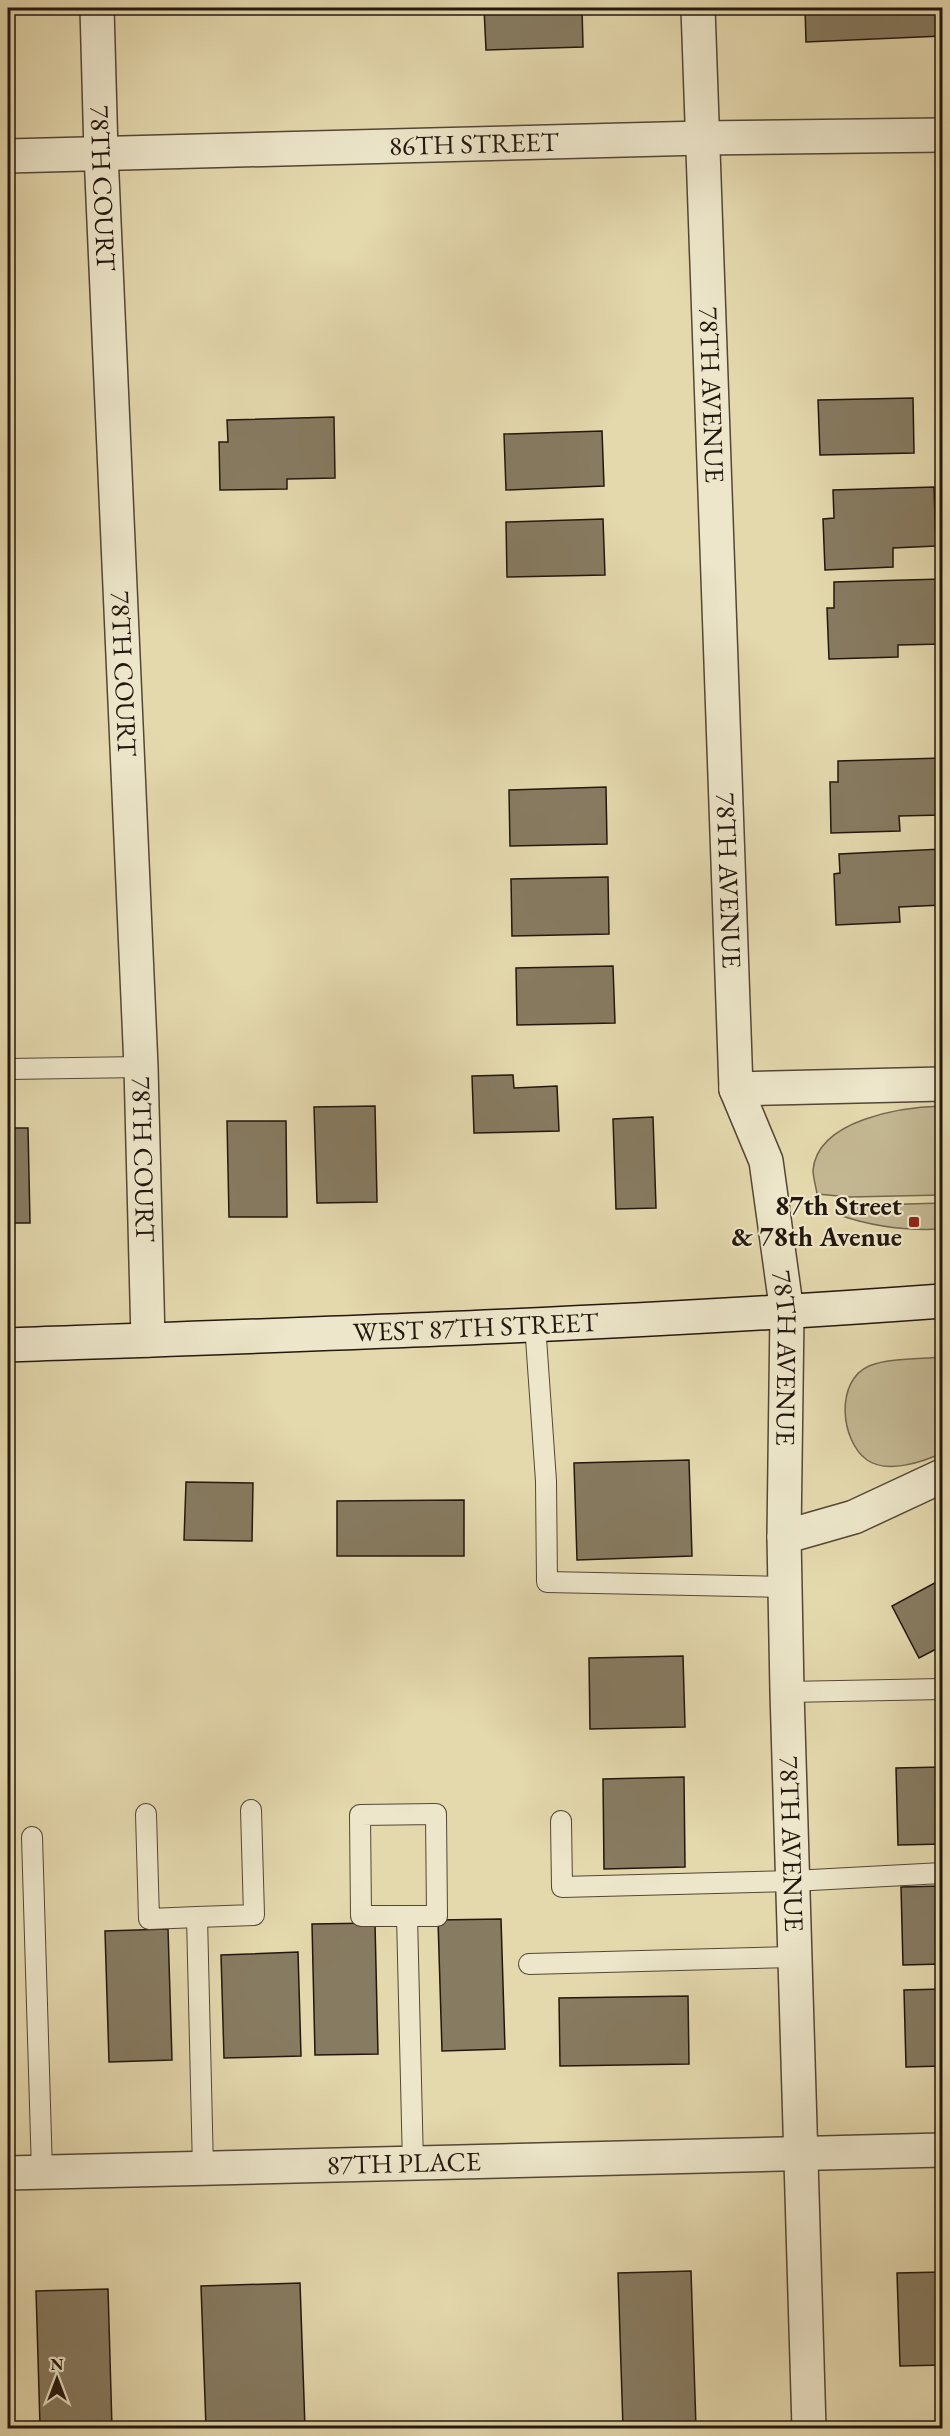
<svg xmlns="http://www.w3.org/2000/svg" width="950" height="2436" font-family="'EB Garamond',serif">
<rect width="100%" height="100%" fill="#e4d8ad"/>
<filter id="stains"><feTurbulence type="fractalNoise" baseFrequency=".00333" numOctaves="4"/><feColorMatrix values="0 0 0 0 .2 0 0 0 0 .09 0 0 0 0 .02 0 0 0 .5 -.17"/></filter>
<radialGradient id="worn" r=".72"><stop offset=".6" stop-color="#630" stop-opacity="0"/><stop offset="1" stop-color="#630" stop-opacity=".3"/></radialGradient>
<!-- grass -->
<g fill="#c3b792" stroke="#736750" stroke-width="1.5">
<path d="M942 1106V1195L850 1197 817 1194C816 1187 813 1177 813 1170 818 1119 903 1107 942 1106Z"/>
<path d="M942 1203V1229C906 1231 874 1227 839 1215L840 1206Z"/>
<path d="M942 1357V1453C923 1462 887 1474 867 1460 840 1440 835 1381 869 1366 888 1358 922 1359 942 1357Z"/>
</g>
<!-- building -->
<g fill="#877b61" stroke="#23170e" stroke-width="1.5">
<path d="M484 8H582L583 47 486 50Z"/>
<path d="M805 8H942V36L806 42Z"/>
<path d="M913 398 914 453 820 455 818 400Z"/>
<path d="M334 417 335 478 287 479V489L220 490 219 442H228L227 420Z"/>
<path d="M602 431 604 486 506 490 504 434Z"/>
<path d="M934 487 936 546 893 548V567L825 570 823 519 834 518 833 490Z"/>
<path d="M603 519 605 575 507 577 506 522Z"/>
<path d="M942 579V644L898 645V657L829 659 827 608H834V582Z"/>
<path d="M942 758V815L899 816 900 831 831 833 830 782H838V761Z"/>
<path d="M606 787 607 844 510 846 509 790Z"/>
<path d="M942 849V905L899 907 900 922 836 925 834 874 840 873 839 854Z"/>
<path d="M608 877 609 934 512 936 511 879Z"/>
<path d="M613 966 615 1023 517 1025 516 968Z"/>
<path d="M513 1075 514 1088 557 1086 559 1131 474 1133 472 1076Z"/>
<path d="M375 1106 377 1202 317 1203 314 1107Z"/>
<path d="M653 1117 656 1208 616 1209 613 1119Z"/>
<path d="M227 1121H286L287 1217H229Z"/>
<path d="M8 1128H28L30 1223H8Z"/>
<path d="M689 1460 692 1556 577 1560 574 1463Z"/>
<path d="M186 1482 253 1483 252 1541 184 1540Z"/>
<path d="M464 1500V1556H337V1501Z"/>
<path d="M942 1579V1646L919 1658 892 1606Z"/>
<path d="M683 1656 685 1727 590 1729 589 1658Z"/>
<path d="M942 1767V1844L898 1845 896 1768Z"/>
<path d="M684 1777 685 1867 604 1869 603 1779Z"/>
<path d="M942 1886V1964L903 1965 901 1887Z"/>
<path d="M501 1919 505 2049 442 2051 438 1920Z"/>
<path d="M375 1923 378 2054 315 2055 312 1924Z"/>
<path d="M168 1929 172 2060 109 2062 105 1931Z"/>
<path d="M298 1952 301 2056 224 2058 221 1955Z"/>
<path d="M942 1989V2066L906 2067 904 1990Z"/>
<path d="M688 1996 689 2064 560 2066 559 1998Z"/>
<path d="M691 2271 696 2428H623L618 2273Z"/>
<path d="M942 2272V2365L900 2366 897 2273Z"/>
<path d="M300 2283 305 2428H206L201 2286Z"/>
<path d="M108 2289 112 2428H70V2424L40 2425 36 2291Z"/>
</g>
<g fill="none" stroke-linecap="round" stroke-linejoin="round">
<!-- service casing -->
<g stroke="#534736" stroke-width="22">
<g id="service">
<path d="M8 1069 141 1067"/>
<path d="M535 1324 546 1481 547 1582 785 1587"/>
<path d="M787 1692 942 1689"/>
<path d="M146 1814 149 1919 197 1917 203 2169"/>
<path d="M436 1814 437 1916H361L360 1815Z"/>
<path d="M561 1821 562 1887 793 1881 942 1873"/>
<path d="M32 1837 42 2172"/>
<path d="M407 1916 413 2164"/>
<path d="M197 1917 254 1915 251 1810"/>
<path d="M529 1964 793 1957"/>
</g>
</g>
<!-- minor casing -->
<g stroke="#534736" stroke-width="36">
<g id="minor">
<path id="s1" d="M97 8 101 153 141 1067 148 1340"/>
<path id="s2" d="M698 8 736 1089 766 1161 787 1313 784 1537 787 1692 809 2428"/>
<path id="s3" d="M8 156 702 138 942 135"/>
<path d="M736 1089 942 1084"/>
<path d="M784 1537 854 1517 942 1476"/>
<path id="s4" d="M8 2173 942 2150"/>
</g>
</g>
<!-- secondary casing -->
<g stroke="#23170e" stroke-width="36">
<g id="secondary">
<path id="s5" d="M8 1345C319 1334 631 1324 942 1301"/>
</g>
</g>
<!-- service -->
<use href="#service" stroke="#ede6ca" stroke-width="20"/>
<!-- minor -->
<use href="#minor" stroke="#ede6ca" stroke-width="33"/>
<!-- secondary -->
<use href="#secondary" stroke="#ede6ca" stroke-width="33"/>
</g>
<!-- markers -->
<rect fill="#8f2418" stroke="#ede6ca" stroke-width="2" x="908" y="1216" width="12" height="12" rx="3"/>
<g text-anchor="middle" stroke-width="4.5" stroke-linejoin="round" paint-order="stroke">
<!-- street labels -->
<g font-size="27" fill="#23170e" stroke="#ede6ca">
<text dy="9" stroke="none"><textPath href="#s3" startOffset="466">86TH STREET</textPath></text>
<text dy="9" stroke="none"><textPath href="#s1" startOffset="180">78TH COURT</textPath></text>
<text dy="9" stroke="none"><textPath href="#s2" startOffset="387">78TH AVENUE</textPath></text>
<text dy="9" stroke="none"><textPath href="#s1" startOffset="666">78TH COURT</textPath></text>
<text dy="9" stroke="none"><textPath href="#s2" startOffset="873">78TH AVENUE</textPath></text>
<text dy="9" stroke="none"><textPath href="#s1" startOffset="1152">78TH COURT</textPath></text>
<text dy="9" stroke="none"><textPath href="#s5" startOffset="468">WEST 87TH STREET</textPath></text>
<text dy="9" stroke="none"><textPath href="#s2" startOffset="1358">78TH AVENUE</textPath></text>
<text dy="9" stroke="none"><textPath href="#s2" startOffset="1844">78TH AVENUE</textPath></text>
<text dy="9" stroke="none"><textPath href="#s4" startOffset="396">87TH PLACE</textPath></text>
</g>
<!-- poi labels -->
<g font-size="27" font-weight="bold" fill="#23170e" stroke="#ede6ca" text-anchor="end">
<text x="902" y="1215">87th Street<tspan x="902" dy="31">&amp; 78th Avenue</tspan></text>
</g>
</g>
<!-- margin -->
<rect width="950" height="2436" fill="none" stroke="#e4d8ad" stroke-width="30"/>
<rect x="9" y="9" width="932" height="2418" fill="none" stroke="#23170e" stroke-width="3"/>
<rect x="15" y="15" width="920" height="2406" fill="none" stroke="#23170e" stroke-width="1.5"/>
<!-- north arrow -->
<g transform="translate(57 2379)" stroke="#ede6ca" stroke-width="4.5" paint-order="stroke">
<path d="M0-4.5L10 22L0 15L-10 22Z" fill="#23170e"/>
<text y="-9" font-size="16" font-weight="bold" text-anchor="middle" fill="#23170e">N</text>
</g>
<rect width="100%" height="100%" filter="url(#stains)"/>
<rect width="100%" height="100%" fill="url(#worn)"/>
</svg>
